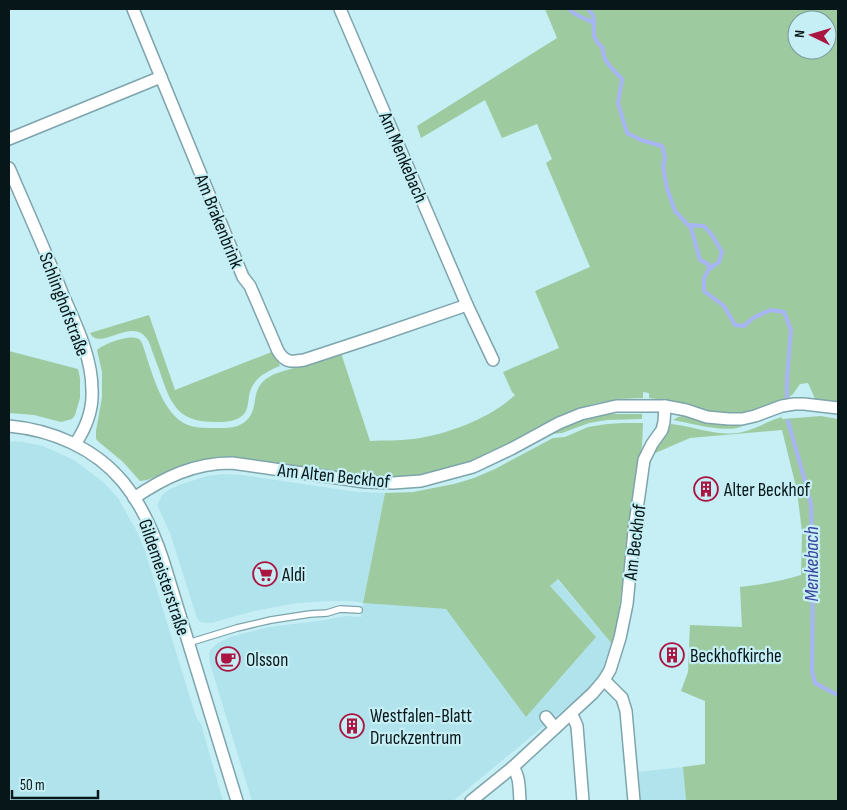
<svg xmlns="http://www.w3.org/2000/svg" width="847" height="810" font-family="'Sofia Sans Condensed',sans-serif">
<rect width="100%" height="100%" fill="#c5eef5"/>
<!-- built -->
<g fill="#b1e3ed">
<path d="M9 441 23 442 43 446 74 460 103 482 118 498 136 530 145 551 196 717 201 724 223 801H9Z"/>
<path d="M224 474 242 475 357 492 385 493 363 603 446 609 482 654 557 579 612 644 606 663 600 675 590 688 453 801H252L211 667 209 656 210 650 218 643 230 637 269 627 325 620 345 616 361 617 363 603 352 601H330L297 603 254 611 211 623 200 622 197 618 170 533 157 505 162 495 170 489 182 484 207 476Z"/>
<path d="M683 767 686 801H639L637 772Z"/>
</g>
<!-- green -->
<g fill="#9dcb9f" fill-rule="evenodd">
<path d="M545 9H838V404L816 401 808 383 800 384 793 394 783 402 741 414H719L678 402 649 398V393L643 392V398L618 399 593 404 568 413 505 446 473 461 445 470 420 475 394 477H366L233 458H213L193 463 147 480 140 481 123 462 99 442 96 439V431L102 397V372L97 350C103 344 128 335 136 338 140 339 140 340 142 343 151 368 161 415 188 425 196 428 205 428 214 428 226 428 238 429 247 420 260 407 249 389 269 377 277 372 288 370 297 367 312 362 327 357 341 353L370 441C384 440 399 441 413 439 446 435 491 418 515 395L512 392 503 372 559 348 535 291 590 267 546 163 552 159 537 124 502 138 485 100 421 138 417 126 557 38ZM797 20H827V50H797Z"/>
<path d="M149 315 175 390 274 351 280 366C265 372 252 379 249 396 248 403 248 409 244 414 236 422 226 422 215 422 181 422 172 408 162 378 158 366 153 354 149 342 133 313 101 353 90 333Z"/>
<path d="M9 351 78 369 80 378V398L75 415 72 419 61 422 34 415 9 413Z"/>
<path d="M605 414H642V419L607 420 589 423 562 433 551 434 576 421Z"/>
<path d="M683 416 717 424 742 423 743 426C728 434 690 423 673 420L678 417Z"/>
<path d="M821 416 838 419V801H686L683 767 705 764V701L681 691 688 672 690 625 742 627 740 587C761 585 781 581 801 575L802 532 797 491 782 430 690 438 653 454 666 435 671 424C693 426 715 436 737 433 753 431 767 421 782 417V419Z"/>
<path d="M623 423H643L642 446 617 623 612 644 558 579 550 586 596 637 526 717 446 609 363 603 385 493 413 492 454 484 474 478 495 469 553 438 565 437 588 427 607 424Z"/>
</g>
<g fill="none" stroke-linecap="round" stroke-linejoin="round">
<!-- stream -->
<g stroke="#a8b5f5" stroke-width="4">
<path d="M569 9 575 14 594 23C593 35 593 39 603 48 602 61 614 70 622 79L618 103 627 133 641 140 662 146 665 157 663 167 667 188 675 211 691 228 700 260 708 264 709 269 704 278V291L724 306 735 325 744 326 753 318 770 310 784 312 791 330 787 378V399"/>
<path d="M588 9 593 15 594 23"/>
<path d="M688 225 704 226 712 235 722 252 719 262 709 269"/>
<path d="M788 421 807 488 811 506 813 561 812 671 815 683 826 689 838 695"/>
</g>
<!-- service casing -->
<g stroke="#7ea4ac" stroke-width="8">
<path id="service" d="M188 643 237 628 271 620 310 614 327 613 340 609 359 610"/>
</g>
<!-- minor casing -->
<g stroke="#7ea4ac" stroke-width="14">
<g id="minor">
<path d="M133 9 243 277 250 286 278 351C285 363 292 362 304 360L374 337 467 305"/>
<path d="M340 9 467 305 493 360"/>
<path d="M9 139 161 77"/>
<path d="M9 168C27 210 46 252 63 295 76 325 92 357 92 390 93 409 86 428 75 444"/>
<path d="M9 426C52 430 95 448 123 482 142 505 154 533 163 560L237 801"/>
<path d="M134 498C165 477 194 463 232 463L365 482 393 483 421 481 473 467 511 449 559 423 581 414 616 406H665L686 410 707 417 729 419H742L755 416 782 406 794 404H804L838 408"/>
<path d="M604 680 622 698 626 711 634 801"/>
<path d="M570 715 574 719 577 726 583 801"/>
<path d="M546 717 555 728"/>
<path d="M513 767C520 777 519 789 520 801"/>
<path d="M471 801 513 767 593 693 604 680 610 670 620 638 627 604 634 531 644 460 652 444 662 430 664 422 665 406"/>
</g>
</g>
<!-- service -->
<use href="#service" stroke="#fff" stroke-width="5.5"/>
<!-- minor -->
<use href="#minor" stroke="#fff" stroke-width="11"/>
</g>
<!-- icons -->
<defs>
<g id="building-ring" transform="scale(1.25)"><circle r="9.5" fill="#c5eef5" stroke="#aa1542" stroke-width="1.5"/><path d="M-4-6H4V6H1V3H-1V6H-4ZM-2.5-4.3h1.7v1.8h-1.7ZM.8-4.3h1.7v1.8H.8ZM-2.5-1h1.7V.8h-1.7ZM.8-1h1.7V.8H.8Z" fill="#aa1542"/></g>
<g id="supermarket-ring" transform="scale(1.25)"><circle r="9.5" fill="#c5eef5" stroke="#aa1542" stroke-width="1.5"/><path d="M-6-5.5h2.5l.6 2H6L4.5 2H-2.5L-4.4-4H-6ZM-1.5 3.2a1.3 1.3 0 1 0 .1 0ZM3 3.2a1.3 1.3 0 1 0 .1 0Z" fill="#aa1542"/></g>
<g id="cafe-ring" transform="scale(1.25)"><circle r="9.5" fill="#c5eef5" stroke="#aa1542" stroke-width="1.5"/><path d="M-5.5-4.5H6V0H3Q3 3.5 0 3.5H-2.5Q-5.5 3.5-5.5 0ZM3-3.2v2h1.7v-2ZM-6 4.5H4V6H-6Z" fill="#aa1542"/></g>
</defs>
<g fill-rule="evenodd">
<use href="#building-ring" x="706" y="489"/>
<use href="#supermarket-ring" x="265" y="574"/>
<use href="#building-ring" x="672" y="655"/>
<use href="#cafe-ring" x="228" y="659"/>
<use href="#building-ring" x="352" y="726"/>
</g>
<g text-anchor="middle" stroke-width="4.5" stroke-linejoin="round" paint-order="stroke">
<!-- street labels -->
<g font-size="19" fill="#071618" stroke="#c5eef5">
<text transform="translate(404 157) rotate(67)" y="7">Am Menkebach</text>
<text transform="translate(220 221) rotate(68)" y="7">Am Brakenbrink</text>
<text transform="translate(65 304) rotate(69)" y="7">Schlinghofstraße</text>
<text transform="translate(334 475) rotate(6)" y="7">Am Alten Beckhof</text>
<text transform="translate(634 542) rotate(-83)" y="7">Am Beckhof</text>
<text transform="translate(165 577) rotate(71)" y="7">Gildemeisterstraße</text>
</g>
<!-- poi labels -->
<g font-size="19" fill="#071618" stroke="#c5eef5" text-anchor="start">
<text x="724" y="496">Alter Beckhof</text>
<text x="282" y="581">Aldi</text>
<text x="690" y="662">Beckhofkirche</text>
<text x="246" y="666">Olsson</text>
<text x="370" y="722">Westfalen-Blatt<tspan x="370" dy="22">Druckzentrum</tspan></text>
</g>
<!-- water labels -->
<g font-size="20" font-style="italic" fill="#3c439e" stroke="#c5eef5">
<text transform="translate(811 564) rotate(-90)" y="7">Menkebach</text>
</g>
</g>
<!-- border -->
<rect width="847" height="810" fill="none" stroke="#071618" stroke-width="20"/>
<!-- north arrow -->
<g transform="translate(812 35) rotate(275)"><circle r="24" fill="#c5eef5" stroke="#79989d"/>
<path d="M0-4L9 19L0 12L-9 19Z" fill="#aa1542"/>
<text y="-8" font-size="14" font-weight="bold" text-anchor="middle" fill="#071618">N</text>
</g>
<!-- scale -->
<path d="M12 790v8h86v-8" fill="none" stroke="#071618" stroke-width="2.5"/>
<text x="20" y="790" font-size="15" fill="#071618" stroke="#c5eef5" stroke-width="4" paint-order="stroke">50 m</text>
</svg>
